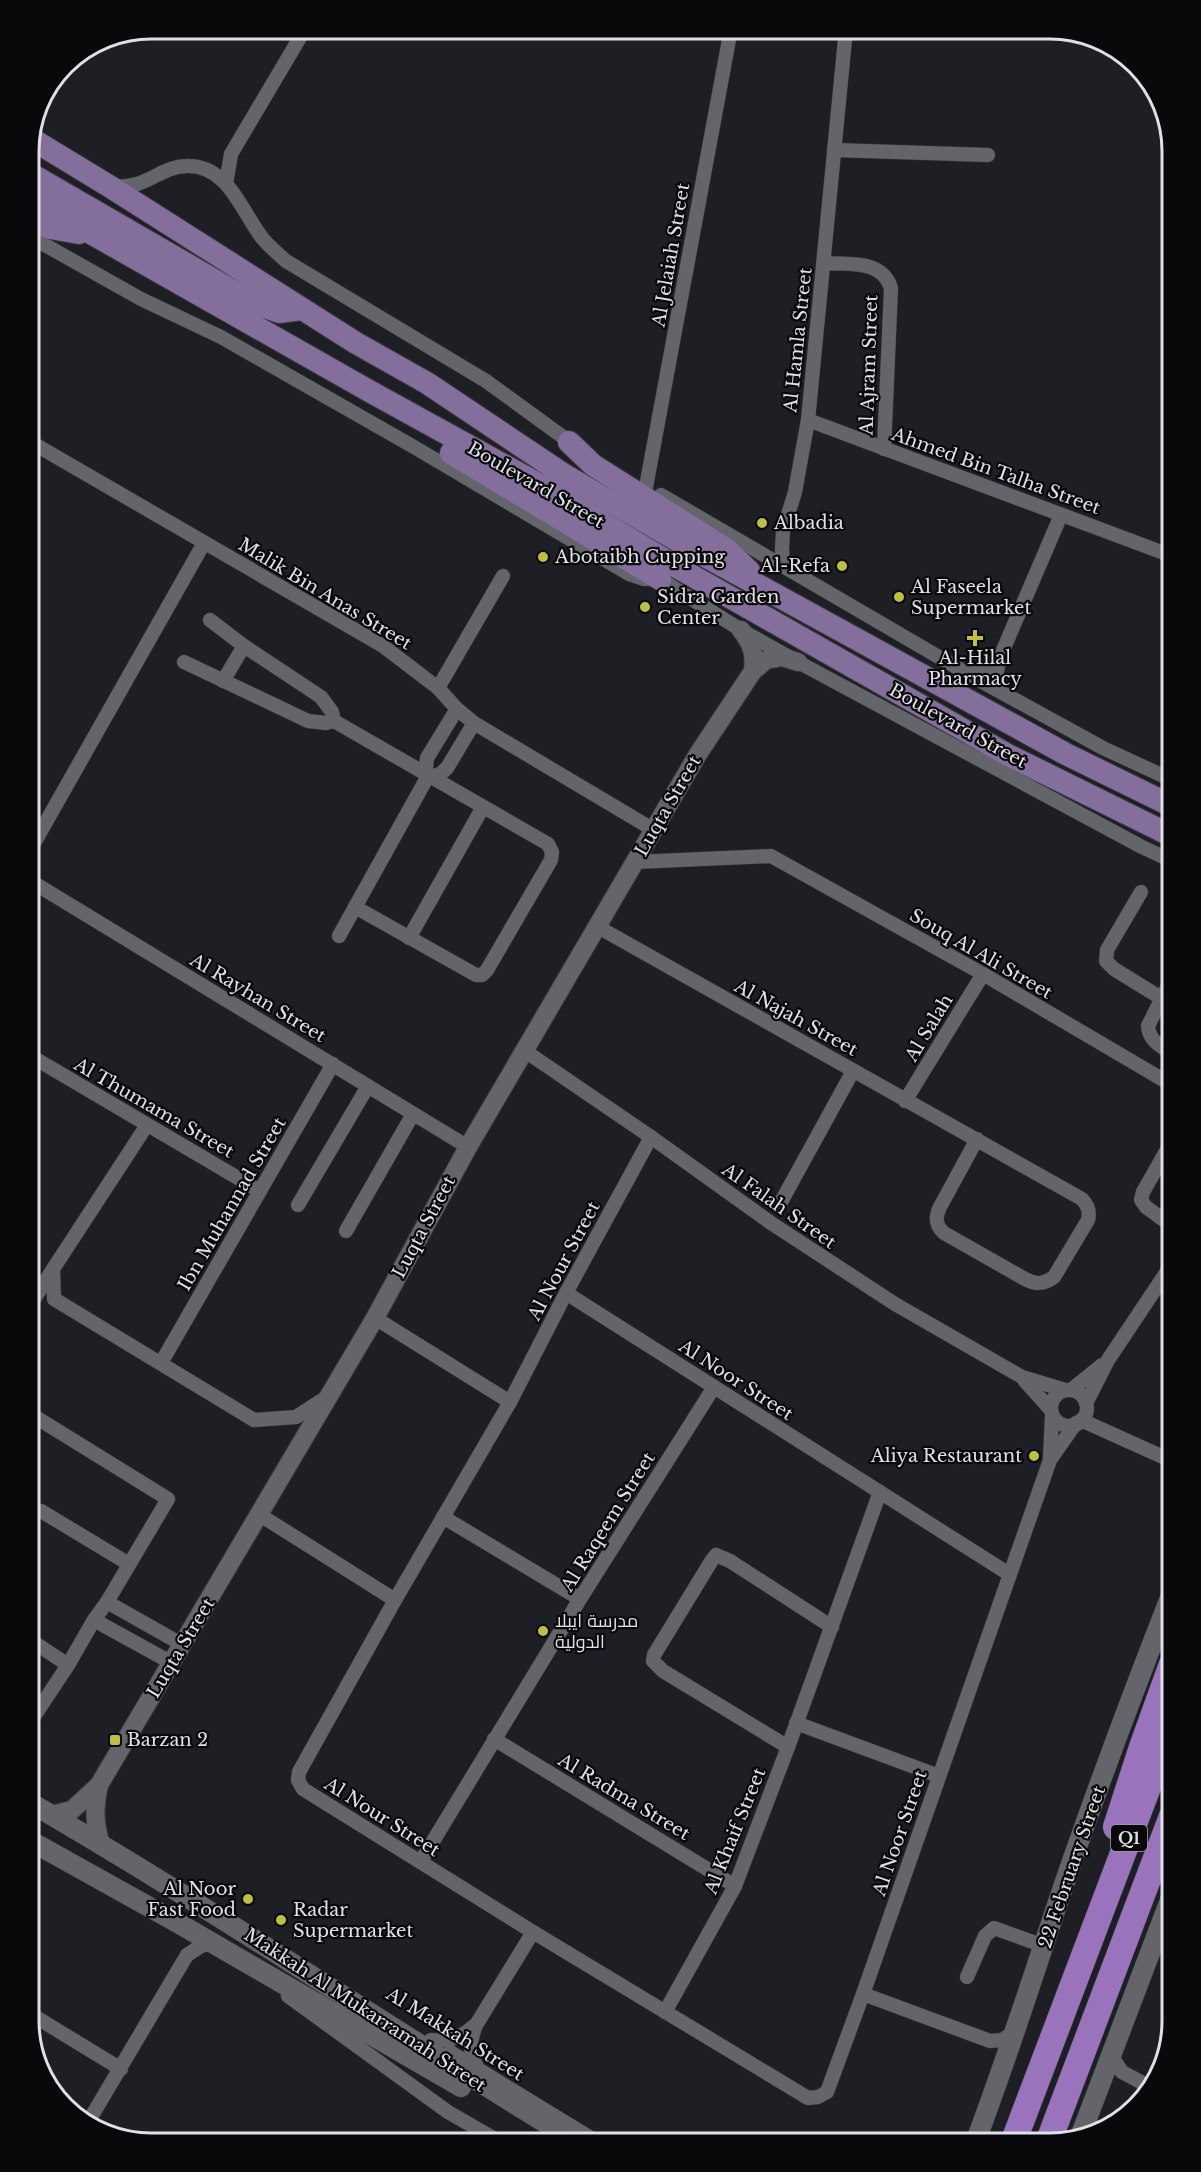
<svg xmlns="http://www.w3.org/2000/svg" width="1201" height="2172" font-family="'Libre Baskerville',Cairo,serif">
<rect width="100%" height="100%" fill="#1e1f24"/>
<g fill="none" stroke-linecap="round" stroke-linejoin="round">
<!-- minor casing -->
<g stroke="#38393c" stroke-width="15">
<g id="minor">
<path d="M834 150 988 155"/>
<path d="M226 184 231 154 305 29"/>
<path d="M114 186C146 190 160 166 187 166 229 165 242 213 263 239 270 247 278 254 286 261L486 381 574 445"/>
<path d="M29 236 141 299 221 337 414 447 629 574 644 579H660L741 630 798 662 1142 847 1172 861"/>
<path d="M825 263C849 265 882 259 891 288L884 449"/>
<path d="M808 420 1172 556"/>
<path d="M29 441 383 646 438 688 457 709 474 723 654 830"/>
<path d="M646 487 731 29"/>
<path d="M661 495 968 674 1103 748 1172 780"/>
<path d="M783 567 782 549 783 531 795 492 808 420 846 29"/>
<path d="M210 620 244 646 321 697 332 712 334 721"/>
<path d="M184 662 308 721 326 723 334 721 548 844 552 852 551 860 487 970 482 975H476L355 907"/>
<path d="M968 674C983 671 991 666 1001 655"/>
<path d="M223 681 244 646"/>
<path d="M438 688 503 576"/>
<path d="M997 689 996 675 1001 655 1061 515"/>
<path d="M428 776 439 775 447 768 474 723"/>
<path d="M29 852 204 543"/>
<path d="M635 862 771 856 983 974 1172 1085"/>
<path d="M29 880 468 1147"/>
<path d="M1141 892 1107 950 1106 961 1114 969 1161 998"/>
<path d="M598 927 1082 1199C1088 1206 1090 1211 1088 1220L1054 1277C1044 1284 1036 1285 1025 1279L944 1233C935 1225 935 1217 940 1207L977 1139"/>
<path d="M339 936 428 776 426 768 427 758 457 709"/>
<path d="M409 938 483 807"/>
<path d="M525 1051 651 1137 771 1223 895 1304 1022 1377 1065 1390"/>
<path d="M1172 1054C1161 1046 1149 1041 1148 1026L1172 978"/>
<path d="M29 1055 260 1191"/>
<path d="M905 1101 983 974"/>
<path d="M147 1125 53 1269 54 1299 254 1420 296 1417 327 1397"/>
<path d="M651 1137 566 1293 510 1402 395 1600 299 1772 298 1780 303 1789 533 1932 808 2098 818 2097 827 2092 863 1994 1050 1460 1076 1423"/>
<path d="M781 1202 853 1071"/>
<path d="M298 1205 368 1086"/>
<path d="M1172 1226 1146 1207 1141 1200 1143 1192 1172 1141"/>
<path d="M346 1231 413 1114"/>
<path d="M566 1293 1009 1574"/>
<path d="M29 1307 53 1269"/>
<path d="M375 1318 510 1402"/>
<path d="M161 1363 333 1064"/>
<path d="M1025 1381 1051 1410"/>
<path d="M1071 1390 1102 1365"/>
<circle cx="1069" cy="1408" r="18"/>
<path d="M1086 1403 1108 1360 1172 1264"/>
<path d="M1081 1420 1172 1461"/>
<path d="M1050 1458 1052 1415"/>
<path d="M41 1511 129 1564"/>
<path d="M260 1515 395 1600"/>
<path d="M443 1517 580 1599"/>
<path d="M107 1602 183 1645"/>
<path d="M94 1620 172 1663"/>
<path d="M29 1639 68 1665"/>
<path d="M796 1723 939 1776"/>
<path d="M29 1724 68 1665 94 1620 107 1602 168 1499 29 1413"/>
<path d="M494 1739 735 1886"/>
<path d="M788 1747 663 1671 653 1661 654 1655 712 1560 716 1555 730 1561 832 1627"/>
<path d="M421 1861 580 1599 714 1387"/>
<path d="M967 1977 985 1936 994 1928 1044 1946"/>
<path d="M863 1994 990 2041 1002 2040 1015 2032"/>
<path d="M288 1996 448 2112 502 2143"/>
<path d="M665 2012 735 1886 788 1747 880 1492"/>
<path d="M29 2013 121 2069"/>
<path d="M431 2040C449 2041 460 2039 474 2026"/>
<path d="M450 2052 599 2143"/>
<path d="M1112 2057 1122 2072 1152 2088"/>
<path d="M478 2069C469 2051 469 2044 476 2025L533 1932"/>
<path d="M87 2124 187 1955 201 1946 212 1943"/>
</g>
</g>
<!-- tertiary casing -->
<g stroke="#38393c" stroke-width="20">
<g id="tertiary">
<path d="M741 630C752 644 755 654 753 671"/>
<path d="M99 1785C94 1809 94 1822 101 1845"/>
<path d="M51 1815 72 1810 99 1785 375 1318 468 1147 698 754 753 671 766 660 782 657 798 662"/>
</g>
</g>
<!-- secondary casing -->
<g stroke="#38393c" stroke-width="21">
<g id="secondary">
<path d="M29 1802C215 1910 394 2031 578 2143"/>
<path d="M29 1840 178 1923 461 2087"/>
<path d="M1080 2137 1172 1895"/>
<path d="M975 2143C1012 2046 1042 1946 1077 1847 1107 1762 1139 1677 1172 1593"/>
</g>
</g>
<!-- primary casing -->
<g stroke="#38393c" stroke-width="24">
<g id="primary">
<path d="M30 138 109 186 356 343 427 383 563 474 685 545 1064 753 1172 806"/>
<path d="M29 173 254 303 279 312 302 309"/>
<path d="M29 198 371 392 549 490 675 566 1008 755 1172 836"/>
<path d="M29 220 50 228 79 233"/>
<path d="M569 442 593 465 726 549 749 571"/>
<path d="M451 453 660 579"/>
</g>
</g>
<!-- motorway casing -->
<g stroke="#38393c" stroke-width="27">
<g id="motorway">
<path d="M1116 1827 1142 1747 1172 1664"/>
<path d="M1013 2143 1172 1724"/>
<path d="M1048 2143 1172 1816"/>
</g>
</g>
<!-- minor -->
<use href="#minor" stroke="#64656b" stroke-width="14"/>
<!-- tertiary -->
<use href="#tertiary" stroke="#64656b" stroke-width="18"/>
<!-- secondary -->
<use href="#secondary" stroke="#64656b" stroke-width="20"/>
<!-- primary -->
<use href="#primary" stroke="#846e9c" stroke-width="22"/>
<!-- motorway -->
<use href="#motorway" stroke="#9974bc" stroke-width="26"/>
</g>
<!-- markers -->
<g fill="#bdbf43" stroke="#09090b" stroke-width="2">
<circle cx="762" cy="523" r="6"/>
<circle cx="543" cy="557" r="6"/>
<circle cx="842" cy="566" r="6"/>
<circle cx="899" cy="597" r="6"/>
<circle cx="645" cy="607" r="6"/>
<path d="M972 629h6v6h6v6h-6v6h-6v-6h-6v-6h6z"/>
<circle cx="1034" cy="1456" r="6"/>
<circle cx="543" cy="1631" r="6"/>
<rect x="109" y="1734" width="12" height="12" rx="3"/>
<circle cx="248" cy="1899" r="6"/>
<circle cx="281" cy="1920" r="6"/>
</g>
<g text-anchor="middle" stroke-width="4.5" stroke-linejoin="round" paint-order="stroke">
<!-- shield labels -->
<rect fill="#09090b" stroke="#a0a0a3" stroke-width="1.5" x="1111" y="1825" width="36" height="26" rx="4.5"/>
<g font-size="16" font-weight="bold" fill="#e0e1e4">
<text x="1129" y="1844">Q1</text>
</g>
<!-- street labels -->
<g font-size="18" fill="#e0e1e4" stroke="#09090b">
<text transform="translate(671 255) rotate(-80)" y="6">Al Jelaiah Street</text>
<text transform="translate(798 340) rotate(-84)" y="6">Al Hamla Street</text>
<text transform="translate(869 365) rotate(-88)" y="6">Al Ajram Street</text>
<text transform="translate(996 471) rotate(20)" y="6">Ahmed Bin Talha Street</text>
<text transform="translate(536 485) rotate(30)" y="6">Boulevard Street</text>
<text transform="translate(325 594) rotate(31)" y="6">Malik Bin Anas Street</text>
<text transform="translate(958 726) rotate(29)" y="6">Boulevard Street</text>
<text transform="translate(668 806) rotate(-60)" y="6">Luqta Street</text>
<text transform="translate(981 954) rotate(30)" y="6">Souq Al Ali Street</text>
<text transform="translate(258 998) rotate(31)" y="6">Al Rayhan Street</text>
<text transform="translate(796 1018) rotate(29)" y="6">Al Najah Street</text>
<text transform="translate(929 1028) rotate(-59)" y="6">Al Salah</text>
<text transform="translate(154 1108) rotate(30)" y="6">Al Thumama Street</text>
<text transform="translate(232 1204) rotate(-60)" y="6">Ibn Muhannad Street</text>
<text transform="translate(779 1206) rotate(35)" y="6">Al Falah Street</text>
<text transform="translate(424 1227) rotate(-62)" y="6">Luqta Street</text>
<text transform="translate(564 1261) rotate(-62)" y="6">Al Nour Street</text>
<text transform="translate(736 1380) rotate(33)" y="6">Al Noor Street</text>
<text transform="translate(608 1522) rotate(-58)" y="6">Al Raqeem Street</text>
<text transform="translate(181 1648) rotate(-59)" y="6">Luqta Street</text>
<text transform="translate(624 1797) rotate(31)" y="6">Al Radma Street</text>
<text transform="translate(382 1817) rotate(32)" y="6">Al Nour Street</text>
<text transform="translate(735 1831) rotate(-68)" y="6">Al Khaif Street</text>
<text transform="translate(900 1833) rotate(-71)" y="6">Al Noor Street</text>
<text transform="translate(1072 1867) rotate(-71)" y="6">22 February Street</text>
<text transform="translate(365 2010) rotate(33)" y="6">Makkah Al Mukarramah Street</text>
<text transform="translate(455 2034) rotate(32)" y="6">Al Makkah Street</text>
</g>
<!-- poi labels -->
<g font-size="18" fill="#e0e1e4" stroke="#09090b" text-anchor="start">
<text x="774" y="529">Albadia</text>
<text x="555" y="563">Abotaibh Cupping</text>
<text x="830" y="572" text-anchor="end">Al-Refa</text>
<text x="911" y="593">Al Faseela<tspan x="911" dy="21">Supermarket</tspan></text>
<text x="657" y="603">Sidra Garden<tspan x="657" dy="21">Center</tspan></text>
<text x="975" y="664" text-anchor="middle">Al-Hilal<tspan x="975" dy="21">Pharmacy</tspan></text>
<text x="1022" y="1462" text-anchor="end">Aliya Restaurant</text>
<text x="555" y="1627">مدرسة ايبلا<tspan x="555" dy="21">الدولية</tspan></text>
<text x="127" y="1746">Barzan 2</text>
<text x="236" y="1895" text-anchor="end">Al Noor<tspan x="236" dy="21">Fast Food</tspan></text>
<text x="293" y="1916">Radar<tspan x="293" dy="21">Supermarket</tspan></text>
</g>
</g>
<!-- crop -->
<path d="M0 0H1201V2172H0ZM151 39H1050A112 112 0 0 1 1162 151V2021A112 112 0 0 1 1050 2133H151A112 112 0 0 1 39 2021V151A112 112 0 0 1 151 39Z" fill="#09090b" fill-rule="evenodd"/>
<path fill="none" stroke="#e0e1e4" stroke-width="3" d="M151 39H1050A112 112 0 0 1 1162 151V2021A112 112 0 0 1 1050 2133H151A112 112 0 0 1 39 2021V151A112 112 0 0 1 151 39Z"/>
</svg>
